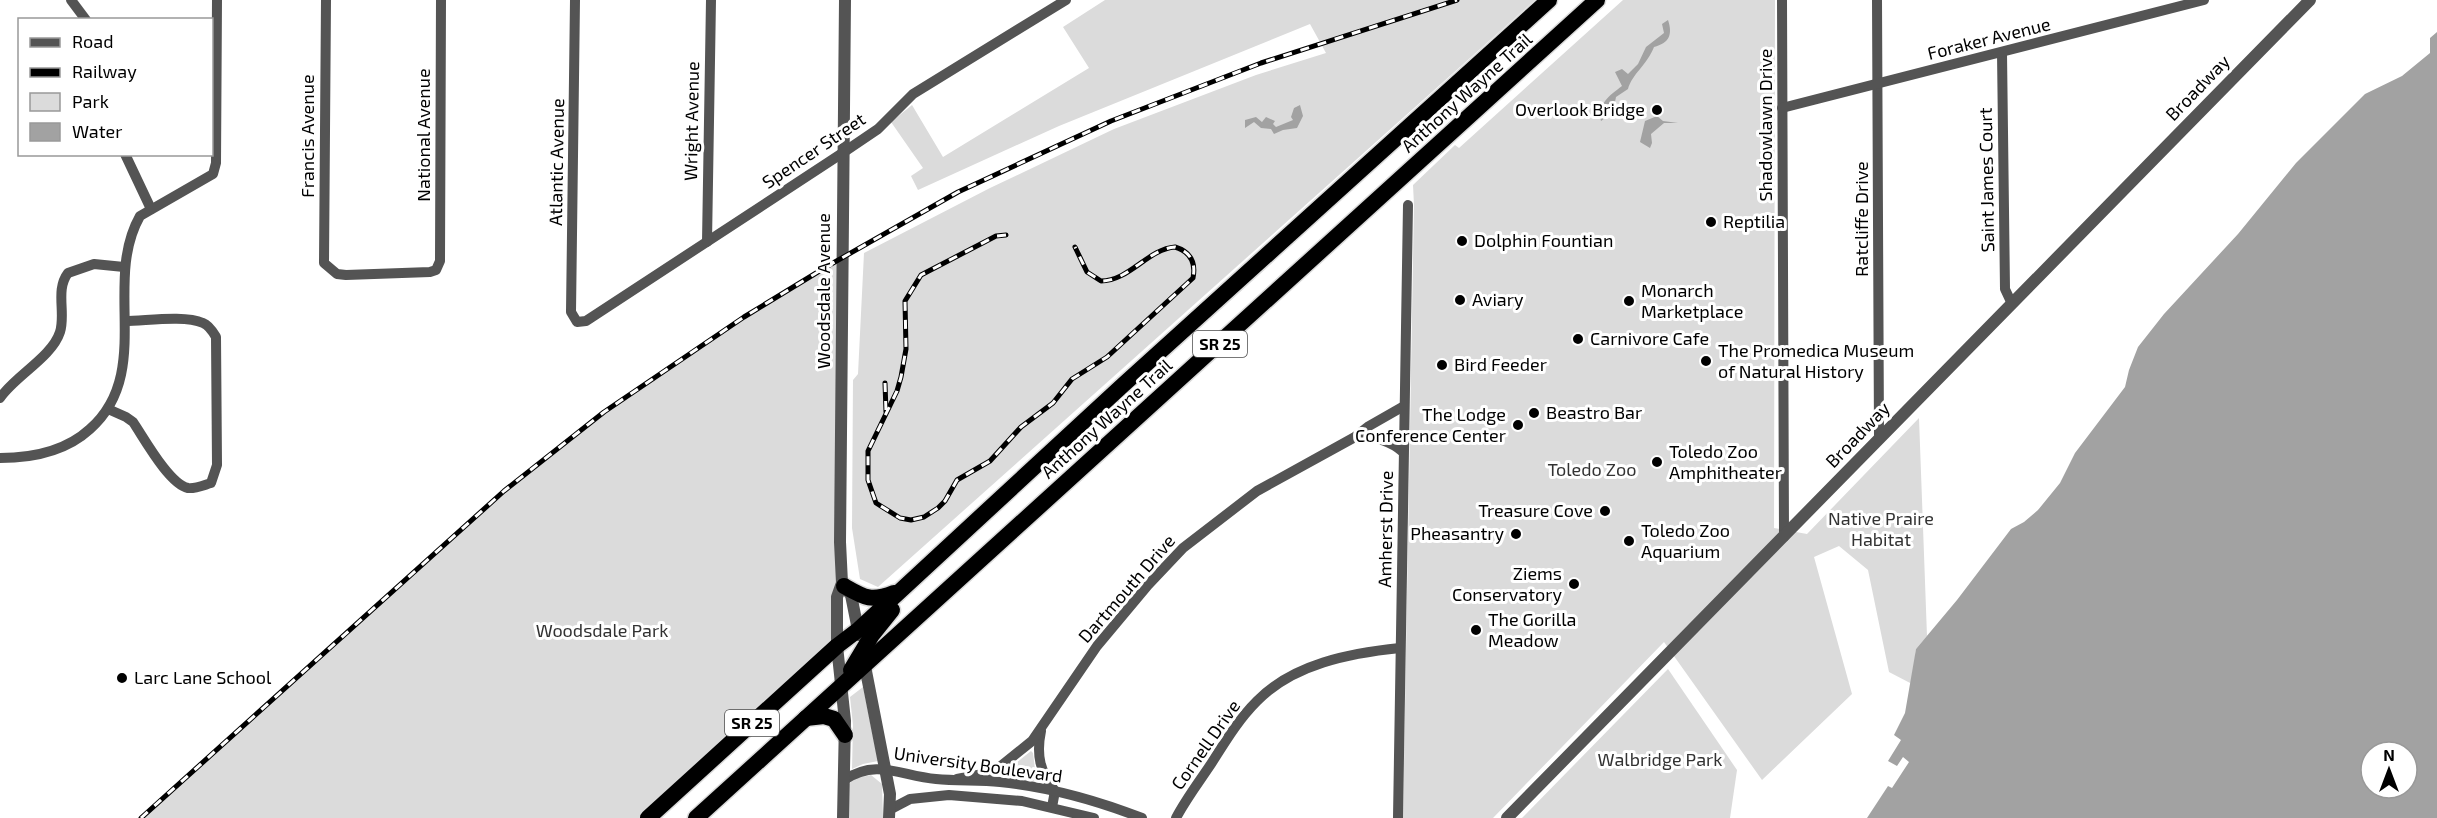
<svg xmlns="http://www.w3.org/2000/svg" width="2437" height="818" font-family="'Exo 2',sans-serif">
<rect width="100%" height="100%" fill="#fff"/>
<!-- green -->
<g fill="#dbdbdb">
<path d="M1105 0H1535L878 587 860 579 852 528 853 380 858 374 864 253 990 188 1114 129 1256 75 1326 53 1310 24 1059 126 918 190 911 176 923 168 891 122 912 105 943 157 1089 68 1063 27Z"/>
<path d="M1623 0H1775L1774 528 1807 534 1919 418 1927 636 1916 649 1912 684 1889 672 1868 570 1839 546 1814 557 1852 694 1762 780 1664 642 1493 818H1403L1414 205 1413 185 1455 145 1459 148Z"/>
<path d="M842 259 837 646 649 818H141L456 533 561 445 697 348 744 317Z"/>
<path d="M1668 669 1737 770 1730 818H1522Z"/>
<path d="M863 687 878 761 863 764 852 769 853 725 850 697Z"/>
<path d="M1031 751 1033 753 1035 769 1041 781 1035 783 1000 776Z"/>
<path d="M871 775 882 784 883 818H846L847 787 853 779Z"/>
</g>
<!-- water -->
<g fill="#a2a2a2" fill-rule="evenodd">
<path d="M1668 20C1673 35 1669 43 1654 47 1647 65 1632 74 1628 89L1616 97 1615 102 1610 107 1608 116 1601 121C1597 104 1609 96 1622 86L1615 72 1622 69 1628 74 1638 64 1646 47 1664 33 1662 24Z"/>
<path d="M2437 32V818H1867L1888 786 1892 788 1909 762 1903 757 1897 766 1888 761 1901 740 1894 735 1905 713 1916 649 1957 600 2011 529 2024 522 2038 510 2060 483 2075 453 2125 387 2129 370 2138 347 2164 314 2238 234 2296 163 2365 94 2402 76 2430 53V38ZM2371 752H2407V788H2371Z"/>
<path d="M1300 105 1303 116 1297 128 1283 130 1274 134 1271 129 1261 128 1254 122 1245 128V120L1256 117 1262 122 1266 117 1275 121 1273 124 1276 127 1293 120 1291 117 1294 108Z"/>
<path d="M1657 116 1663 121 1678 123H1664L1651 134 1652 143 1650 148 1640 142 1645 121Z"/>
</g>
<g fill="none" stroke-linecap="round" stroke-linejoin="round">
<!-- trunk casing -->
<g stroke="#dbdbdb" stroke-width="19">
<g id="trunk">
<path d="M844 586C865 598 871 602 894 593"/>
<path d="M851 670 872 635 892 610"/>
<path d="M806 718 824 716 834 719 845 735"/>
<path d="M648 818 837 646 858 630 1123 385 1549 0"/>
<path d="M696 818 1597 0"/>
</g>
</g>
<!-- minor -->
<g stroke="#545454" stroke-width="10">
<path d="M71 0 86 20"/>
<path d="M326 0 324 263 337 274 346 275 430 272 436 270 440 261 441 0"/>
<path d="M575 0 571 312 577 322 586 321 844 152 878 129 913 94 1066 0"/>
<path d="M1782 0 1784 537"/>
<path d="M1877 0 1879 438"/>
<path d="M2002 53 2005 289 2012 304"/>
<path d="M1782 108 2204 0"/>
<path d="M125 154 151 209"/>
<path d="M707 242 711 0"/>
<path d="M0 398C15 376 52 357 60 332 66 313 55 290 68 273L94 264 124 267"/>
<path d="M108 409 126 417 133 422C144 438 169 484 188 488 195 489 204 485 211 483L217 465 216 337C213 332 209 325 203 323 184 315 146 321 125 321"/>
<path d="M1355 437C1374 436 1389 440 1403 452"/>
<path d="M0 458C33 458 65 452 90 429 154 372 102 283 140 216L213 174 216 163 217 0"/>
<path d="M1041 731C1036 755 1040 772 1055 791L1052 807"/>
<path d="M957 779 988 773 1001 766 1032 741 1097 646 1148 585 1183 548 1257 491 1355 437 1369 426 1404 406"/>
<path d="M844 780C877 758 901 776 936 779 957 781 979 780 1000 782 1049 787 1096 800 1142 818"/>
<path d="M889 810 910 799 949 795 1022 801 1094 818"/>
<path d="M1176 818C1186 799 1199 782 1211 764 1225 742 1238 720 1257 701 1293 664 1350 653 1400 648"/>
<path d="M1398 818 1408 205"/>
</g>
<!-- tertiary -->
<g stroke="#545454" stroke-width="12">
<path d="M844 586 851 595 859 635"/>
<path d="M864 661 890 794 889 818"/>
<path d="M843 818 845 721 837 646V597L842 583 840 542 845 0"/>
<path d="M1507 818 2310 0"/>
</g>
<!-- trunk -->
<use href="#trunk" stroke="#000" stroke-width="16"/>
<!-- rail casing -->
<g stroke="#000" stroke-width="5">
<g id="rail">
<path d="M1006 235 996 236 921 275 905 301 906 349 901 377 897 391 868 451V480L876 503 900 518 911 520 924 517 938 508 945 501 957 480 990 461 1021 427 1053 403 1072 379 1107 357 1193 278C1196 263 1191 252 1175 247 1148 249 1129 281 1101 281L1087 272 1075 247"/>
<path d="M885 383 886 412"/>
<path d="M141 818 504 491 604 412 744 317 826 267 958 192 1111 121 1261 63 1457 0"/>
</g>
</g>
<!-- rail -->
<use href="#rail" stroke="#fff" stroke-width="3" stroke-dasharray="9" stroke-linecap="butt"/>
</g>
<!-- markers -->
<g fill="#000" stroke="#fff" stroke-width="2">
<circle cx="1657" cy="110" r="6"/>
<circle cx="1711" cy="222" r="6"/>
<circle cx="1462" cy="241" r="6"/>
<circle cx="1460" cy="300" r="6"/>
<circle cx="1629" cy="301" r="6"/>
<circle cx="1578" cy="339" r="6"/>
<circle cx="1706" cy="361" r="6"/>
<circle cx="1442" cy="365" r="6"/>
<circle cx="1534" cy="413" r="6"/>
<circle cx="1518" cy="425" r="6"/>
<circle cx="1657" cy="462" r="6"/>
<circle cx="1605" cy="511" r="6"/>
<circle cx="1516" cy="534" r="6"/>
<circle cx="1629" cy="541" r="6"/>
<circle cx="1574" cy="584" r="6"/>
<circle cx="1476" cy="630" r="6"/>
<circle cx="122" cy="678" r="6"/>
</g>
<g text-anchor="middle" stroke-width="6" stroke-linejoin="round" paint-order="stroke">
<!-- shield labels -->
<g fill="#fff" stroke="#4c4c4c" stroke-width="1.5">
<rect x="1193" y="331" width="54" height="26" rx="4.5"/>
<rect x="725" y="710" width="54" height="26" rx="4.5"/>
</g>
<g font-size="16" font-weight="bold" fill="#000">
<text x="1220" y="350">SR 25</text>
<text x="752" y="729">SR 25</text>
</g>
<!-- street labels -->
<g font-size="18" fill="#000" stroke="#fff">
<text transform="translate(1989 39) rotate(-14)" y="6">Foraker Avenue</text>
<text transform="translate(2198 88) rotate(-46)" y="6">Broadway</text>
<text transform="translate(1467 93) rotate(-42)" y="6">Anthony Wayne Trail</text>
<text transform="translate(692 121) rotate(-89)" y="6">Wright Avenue</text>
<text transform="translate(1766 125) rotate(-90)" y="6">Shadowlawn Drive</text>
<text transform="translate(424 135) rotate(-90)" y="6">National Avenue</text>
<text transform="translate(308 136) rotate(-90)" y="6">Francis Avenue</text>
<text transform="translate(814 151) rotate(-34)" y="6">Spencer Street</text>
<text transform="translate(557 162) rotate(-89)" y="6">Atlantic Avenue</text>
<text transform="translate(1987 180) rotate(-91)" y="6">Saint James Court</text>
<text transform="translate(1862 219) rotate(-90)" y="6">Ratcliffe Drive</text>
<text transform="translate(824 291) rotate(-90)" y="6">Woodsdale Avenue</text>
<text transform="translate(1107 419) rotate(-42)" y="6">Anthony Wayne Trail</text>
<text transform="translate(1858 435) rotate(-46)" y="6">Broadway</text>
<text transform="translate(1386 529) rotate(-89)" y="6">Amherst Drive</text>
<text transform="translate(1127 589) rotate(-49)" y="6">Dartmouth Drive</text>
<text transform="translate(1206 745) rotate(-55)" y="6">Cornell Drive</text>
<text transform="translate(978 765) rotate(8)" y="6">University Boulevard</text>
</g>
<!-- poi labels -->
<g font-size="18" fill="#000" stroke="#fff" text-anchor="start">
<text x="1645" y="116" text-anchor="end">Overlook Bridge</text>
<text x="1723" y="228">Reptilia</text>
<text x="1474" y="247">Dolphin Fountian</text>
<text x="1641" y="297">Monarch<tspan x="1641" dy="21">Marketplace</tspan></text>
<text x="1472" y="306">Aviary</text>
<text x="1590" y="345">Carnivore Cafe</text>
<text x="1718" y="357">The Promedica Museum<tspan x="1718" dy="21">of Natural History</tspan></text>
<text x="1454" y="371">Bird Feeder</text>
<text x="1546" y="419">Beastro Bar</text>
<text x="1506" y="421" text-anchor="end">The Lodge<tspan x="1506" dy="21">Conference Center</tspan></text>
<text x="1669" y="458">Toledo Zoo<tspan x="1669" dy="21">Amphitheater</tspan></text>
<text x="1593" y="517" text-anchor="end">Treasure Cove</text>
<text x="1641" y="537">Toledo Zoo<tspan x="1641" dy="21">Aquarium</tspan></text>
<text x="1504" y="540" text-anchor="end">Pheasantry</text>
<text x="1562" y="580" text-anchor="end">Ziems<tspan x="1562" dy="21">Conservatory</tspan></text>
<text x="1488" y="626">The Gorilla<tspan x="1488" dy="21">Meadow</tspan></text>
<text x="134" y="684">Larc Lane School</text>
</g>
<!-- park labels -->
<g font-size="18" fill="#323232" stroke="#fff">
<text x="1592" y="476">Toledo Zoo</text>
<text x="1881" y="525">Native Praire<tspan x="1881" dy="21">Habitat</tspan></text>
<text x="602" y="637">Woodsdale Park</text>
<text x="1660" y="766">Walbridge Park</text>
</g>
</g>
<!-- legend -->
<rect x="18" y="18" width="195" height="138" fill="#ffffff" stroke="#999999" stroke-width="1.5"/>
<rect x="30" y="38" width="30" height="9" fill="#545454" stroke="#999999" stroke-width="1.5"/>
<text x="72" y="48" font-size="18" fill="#000000">Road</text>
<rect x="30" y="68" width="30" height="9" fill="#000000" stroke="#999999" stroke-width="1.5"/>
<text x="72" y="78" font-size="18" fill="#000000">Railway</text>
<rect x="30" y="93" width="30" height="18" fill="#dbdbdb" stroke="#999999" stroke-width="1.5"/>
<text x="72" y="108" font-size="18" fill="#000000">Park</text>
<rect x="30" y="123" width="30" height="18" fill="#a2a2a2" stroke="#999999" stroke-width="1.5"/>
<text x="72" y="138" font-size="18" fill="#000000">Water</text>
<!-- north arrow -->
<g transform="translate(2389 770)"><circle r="28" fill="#ffffff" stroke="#999999" stroke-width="1.5"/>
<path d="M0-4.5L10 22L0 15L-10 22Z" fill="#000000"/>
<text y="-9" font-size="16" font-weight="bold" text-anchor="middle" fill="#000000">N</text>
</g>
</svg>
